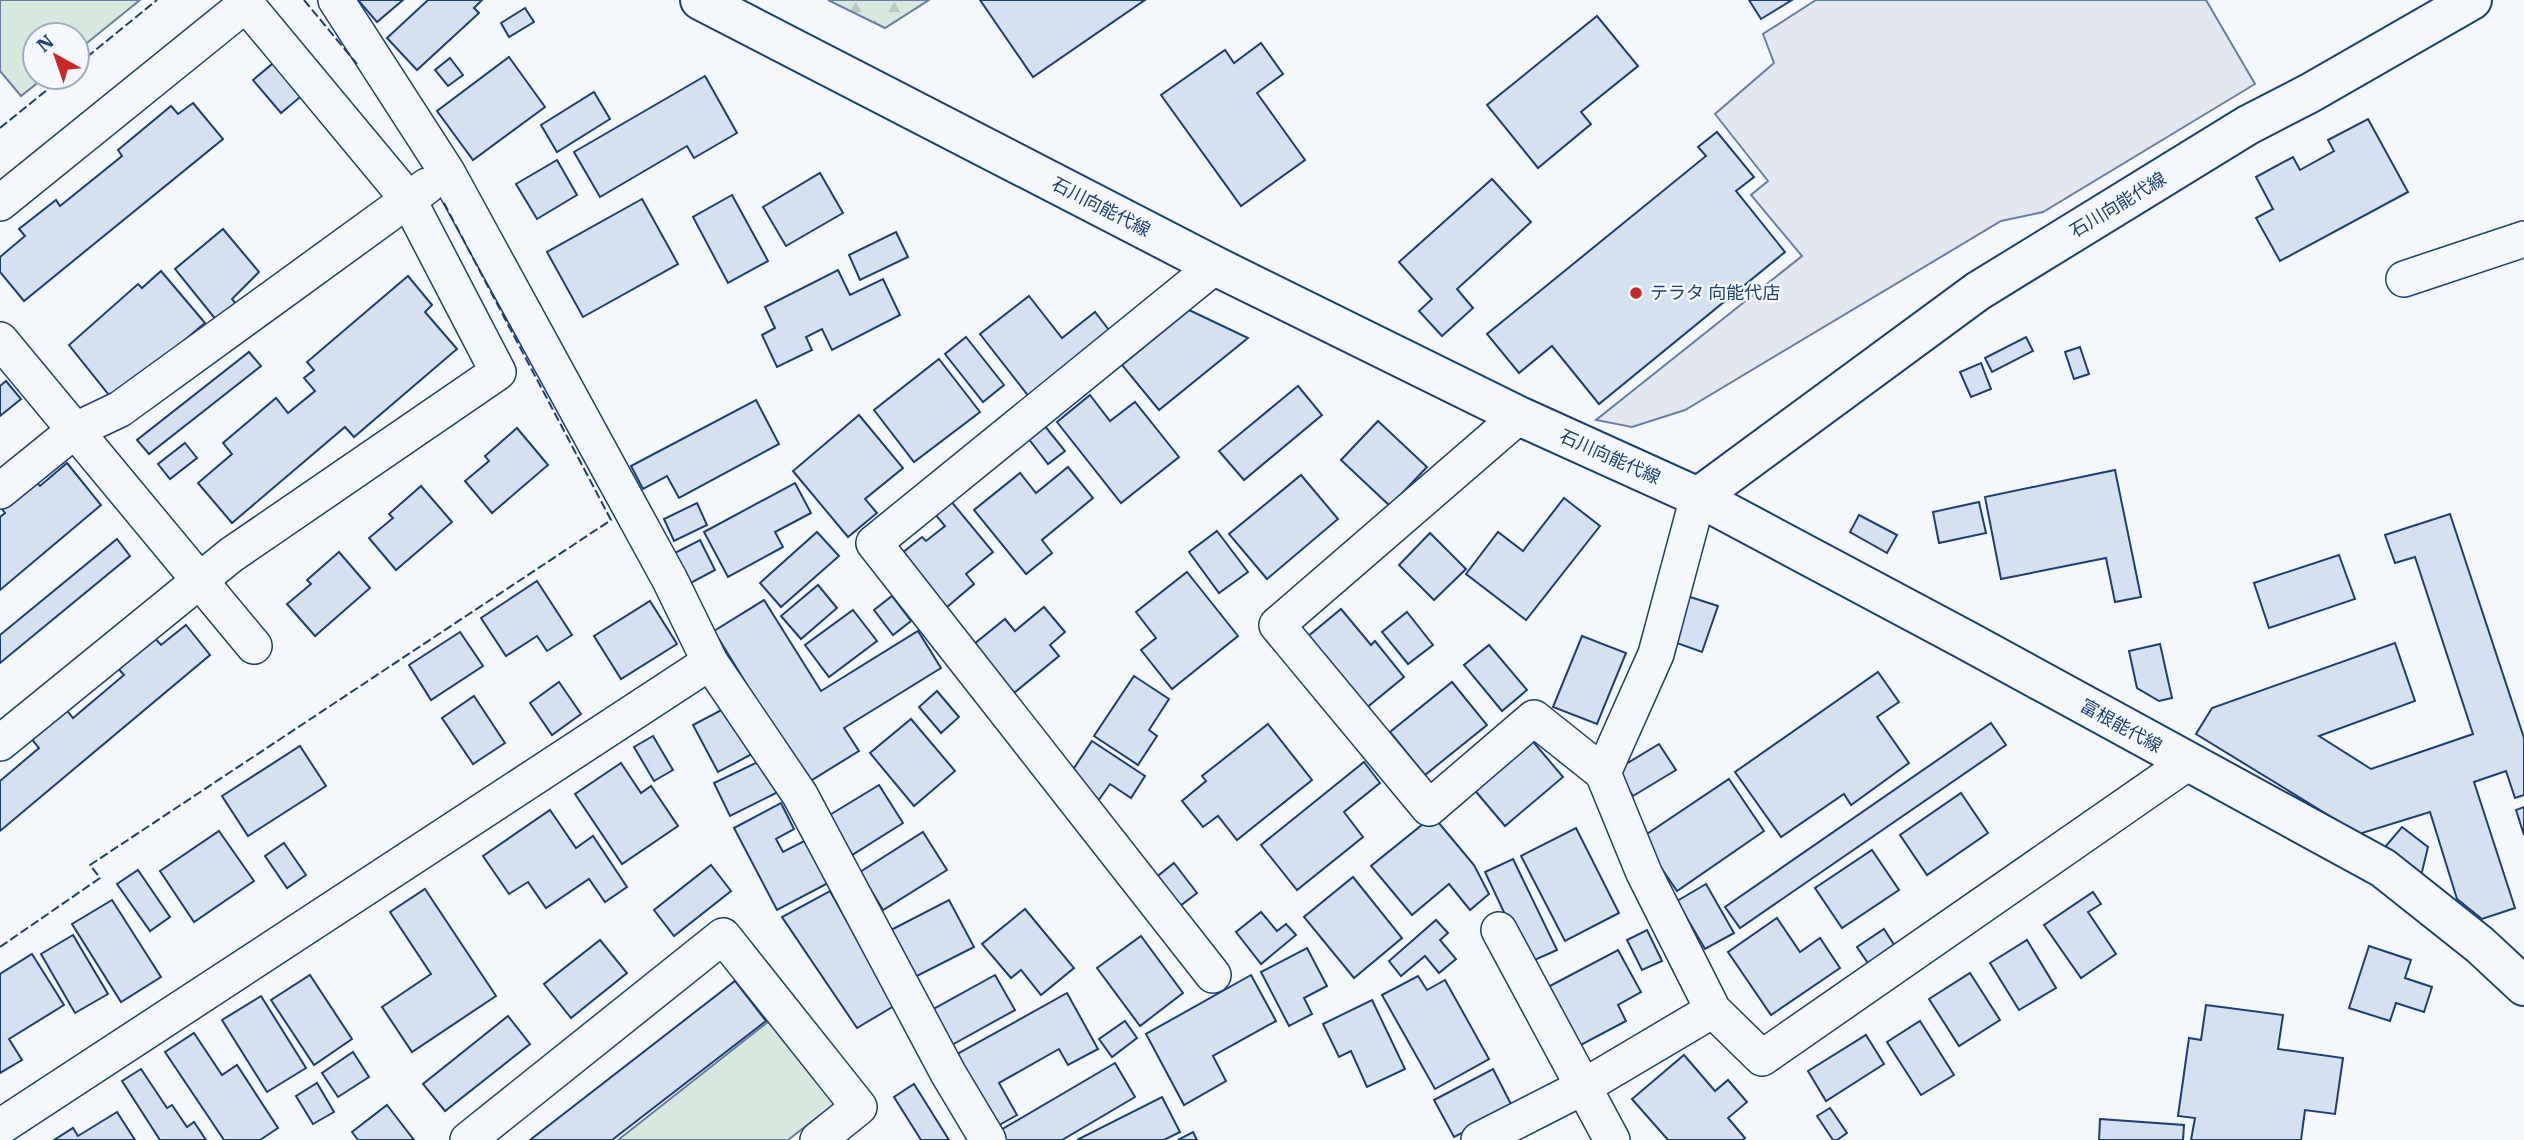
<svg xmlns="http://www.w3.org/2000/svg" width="2524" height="1140" font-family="'IBM Plex Serif','Noto Sans JP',serif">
<defs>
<pattern id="forest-firs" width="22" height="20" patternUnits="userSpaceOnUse" patternTransform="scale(1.75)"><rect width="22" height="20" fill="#d7e8df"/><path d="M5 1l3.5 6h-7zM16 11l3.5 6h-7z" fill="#b8c8c3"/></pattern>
</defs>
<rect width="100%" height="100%" fill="#f4f7fb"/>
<!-- green -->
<g fill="#d7e8df" stroke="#687fa3" stroke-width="2">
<path d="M0 0H140L77 51V35H35V77H45L21 96 0 71Z"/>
<path d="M773 1018 838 1101 788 1140H618Z"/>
</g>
<!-- forest -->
<path fill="url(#forest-firs)" stroke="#687fa3" stroke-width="2" d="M828 0H929L885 28Z"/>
<!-- parking -->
<path fill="#e3e8f0" stroke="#687fa3" stroke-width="2" d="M1816 0H2206L2255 84 2043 212 2001 221 1685 410 1632 427 1596 420 1802 256 1751 195 1768 181 1715 114 1774 63 1763 34Z"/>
<!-- building -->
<g fill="#d5e0f0" stroke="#1d3f73" stroke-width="2">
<path d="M358 0H403L377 22Z"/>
<path d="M428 0H482L474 8 479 13 417 70 387 38Z"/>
<path d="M980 0H1145L1033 77Z"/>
<path d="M1749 0H1792L1761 19Z"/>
<path d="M525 8 534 22 509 37 501 23Z"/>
<path d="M1597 16 1638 66 1581 112 1591 124 1538 168 1487 105Z"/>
<path d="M1261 43 1283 74 1257 93 1305 160 1241 206 1161 95 1225 50 1234 63Z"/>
<path d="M509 57 545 107 473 160 437 111Z"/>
<path d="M450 58 463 75 448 86 435 70Z"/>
<path d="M277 60 305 93 281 113 253 80Z"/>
<path d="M705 76 737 133 694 158 687 146 600 197 574 152Z"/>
<path d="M594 92 610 119 557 152 541 125Z"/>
<path d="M193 103 223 139 24 301 0 272V257L25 236 19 229 56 200 60 206 122 156 118 150 171 106 178 114Z"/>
<path d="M2368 119 2408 192 2280 261 2256 218 2273 209 2256 177 2293 157 2300 170 2334 151 2328 140Z"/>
<path d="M1717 132 1754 177 1736 191 1785 252 1599 404 1552 346 1519 373 1487 334 1706 156 1698 147Z"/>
<path d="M557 160 577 195 537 219 516 184Z"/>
<path d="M820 173 843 213 786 246 763 207Z"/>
<path d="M1492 179 1531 222 1457 289 1473 308 1442 336 1419 311 1432 299 1399 262Z"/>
<path d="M732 195 768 261 728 283 693 217Z"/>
<path d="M642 199 678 264 583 317 547 252Z"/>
<path d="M223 229 259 272 232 299 237 305 217 321 175 269Z"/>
<path d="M896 232 908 257 860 280 849 255Z"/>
<path d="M838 270 850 295 883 279 900 315 832 350 822 329 806 337 812 350 777 367 762 335 775 328 765 307Z"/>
<path d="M161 271 205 323 113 400 69 345 138 284 142 288Z"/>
<path d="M408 276 432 305 425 312 457 349 354 437 345 427 232 523 198 483 232 454 223 443 276 398 288 413 315 391 304 378 314 370 307 362Z"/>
<path d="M1029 296 1062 338 1095 312 1112 334 1030 398 980 334Z"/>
<path d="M1189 310 1248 338 1159 410 1122 365Z"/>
<path d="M966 337 1004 385 983 402 945 354Z"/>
<path d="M2026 337 2033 351 1992 372 1985 358Z"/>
<path d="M2080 347 2089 374 2074 379 2065 352Z"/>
<path d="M249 352 261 366 149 454 137 440Z"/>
<path d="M939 359 980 412 914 462 874 410Z"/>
<path d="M1981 363 1991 389 1971 397 1960 372Z"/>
<path d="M6 381 21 399 0 416V386Z"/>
<path d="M1298 386 1322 415 1244 480 1219 451Z"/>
<path d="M1090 395 1110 421 1135 402 1179 457 1121 503 1057 422Z"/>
<path d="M756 400 779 444 679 498 667 476 643 489 631 466Z"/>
<path d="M859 415 903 468 865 499 877 513 848 537 793 471Z"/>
<path d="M1378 421 1427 467 1390 506 1341 460Z"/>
<path d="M1044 425 1065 451 1048 464 1028 438Z"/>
<path d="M517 428 548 465 492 513 465 481 489 461 485 456Z"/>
<path d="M185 443 197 458 170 479 158 464Z"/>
<path d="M67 463 101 505 0 590V517L5 513 2 509 35 481 40 486Z"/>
<path d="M1068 467 1093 498 1042 540 1052 553 1026 574 974 510 1020 473 1036 493Z"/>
<path d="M2115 470 2141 597 2115 602 2106 558 2001 579 1985 497Z"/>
<path d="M1301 475 1338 519 1267 579 1229 534Z"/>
<path d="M795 483 811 513 775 532 783 547 728 577 704 532Z"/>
<path d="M421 486 452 522 396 570 369 538 393 518 389 514Z"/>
<path d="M1564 498 1600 526 1526 620 1466 574 1498 532 1523 551Z"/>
<path d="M950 500 993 552 966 574 974 584 940 613 896 558 922 537 926 541 945 526 934 513Z"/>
<path d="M1979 502 1986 533 1939 543 1933 512Z"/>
<path d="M697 503 707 525 674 541 664 519Z"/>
<path d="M2450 514 2524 738V795L2515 798 2506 771 2474 782 2515 908 2482 919 2457 899 2430 812 2359 834 2196 734 2212 708 2395 643 2415 701 2319 736 2371 769 2473 734 2415 557 2395 563 2385 535Z"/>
<path d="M1859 515 1897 535 1887 553 1850 532Z"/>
<path d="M1217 531 1248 572 1219 593 1189 552Z"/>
<path d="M817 532 839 556 781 607 760 583Z"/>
<path d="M1430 533 1466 569 1434 600 1399 565Z"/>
<path d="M117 539 130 556 0 663V635Z"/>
<path d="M700 540 715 570 687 585 671 555Z"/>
<path d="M339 552 370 588 315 636 287 604 311 584 307 580Z"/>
<path d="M2339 555 2355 599 2269 628 2254 583Z"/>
<path d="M1187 572 1238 636 1172 689 1141 650 1156 638 1136 612Z"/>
<path d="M537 581 572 635 547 651 537 636 506 656 481 618Z"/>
<path d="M818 585 837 608 801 639 781 616Z"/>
<path d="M892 596 911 621 893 635 874 610Z"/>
<path d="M1687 596 1718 606 1702 652 1671 641Z"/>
<path d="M764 600 821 691 918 631 941 668 844 728 859 751 807 783 714 631Z"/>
<path d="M650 601 677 644 621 679 594 636Z"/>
<path d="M1044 607 1065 632 1050 645 1059 656 1008 698 968 649 1005 619 1015 631Z"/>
<path d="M1341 609 1371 645 1375 641 1404 677 1365 709 1306 638Z"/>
<path d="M853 610 877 641 829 677 805 645Z"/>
<path d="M1407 612 1433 645 1408 664 1382 632Z"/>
<path d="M186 625 210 655 0 831V781L39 748 30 737 65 708 73 718 124 675 116 666 153 636 161 645Z"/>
<path d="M460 632 483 666 431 700 409 665Z"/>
<path d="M1582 636 1626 653 1597 724 1553 707Z"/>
<path d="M2160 644 2172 698 2159 701 2137 688 2129 651Z"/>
<path d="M1489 645 1527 690 1502 711 1464 665Z"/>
<path d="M1878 672 1899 702 1877 717 1909 763 1851 805 1844 794 1781 837 1735 772Z"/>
<path d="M1134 676 1169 699 1149 730 1157 736 1138 765 1094 736Z"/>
<path d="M559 682 581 714 552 735 530 703Z"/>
<path d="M1452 682 1487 725 1425 775 1390 732Z"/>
<path d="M937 691 959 717 941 733 919 707Z"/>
<path d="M474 696 505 743 473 764 442 718Z"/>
<path d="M727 707 752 754 718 772 693 725Z"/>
<path d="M911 719 955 771 914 806 870 753Z"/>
<path d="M1991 723 2006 745 1740 928 1725 907Z"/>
<path d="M1268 724 1312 780 1237 840 1218 816 1203 827 1182 801 1206 781 1202 776Z"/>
<path d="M653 736 673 770 654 781 634 747Z"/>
<path d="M1530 738 1563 777 1505 826 1472 787Z"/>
<path d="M1092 741 1145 776 1131 798 1110 784 1096 804 1064 783Z"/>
<path d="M1659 744 1676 770 1633 796 1616 770Z"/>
<path d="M300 746 326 786 248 836 222 796Z"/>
<path d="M762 760 778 792 730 816 714 783Z"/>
<path d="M1364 762 1380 783 1344 812 1363 837 1297 890 1261 845Z"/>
<path d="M621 763 641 793 651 786 678 826 622 864 575 794Z"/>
<path d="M1729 779 1764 831 1677 891 1641 838Z"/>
<path d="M879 785 903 823 852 855 828 816Z"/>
<path d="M1961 793 1988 833 1927 875 1900 835Z"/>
<path d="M781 803 794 829 776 839 783 852 808 839 830 882 777 910 734 828Z"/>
<path d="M2524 807V835L2516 810Z"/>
<path d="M550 810 576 848 593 836 627 887 605 902 589 879 546 908 528 882 509 894 483 856Z"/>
<path d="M1433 816 1474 865 1489 894 1470 910 1449 884 1412 915 1371 866Z"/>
<path d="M2402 827 2428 847 2421 876 2385 847Z"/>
<path d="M1576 828 1619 913 1565 941 1521 856Z"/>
<path d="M219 831 254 881 194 922 160 871Z"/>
<path d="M923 832 947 870 883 910 860 872Z"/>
<path d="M284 843 306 875 287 888 265 856Z"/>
<path d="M1872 850 1899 890 1842 928 1815 888Z"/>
<path d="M1513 859 1557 950 1528 963 1485 872Z"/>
<path d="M1174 863 1197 893 1176 909 1154 879Z"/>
<path d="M711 865 731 891 674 936 654 910Z"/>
<path d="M138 870 170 917 150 931 117 884Z"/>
<path d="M1353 877 1402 938 1354 978 1304 917Z"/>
<path d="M1706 884 1734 933 1705 949 1677 901Z"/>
<path d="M425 889 496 996 412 1052 382 1007 431 974 390 912Z"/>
<path d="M830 891 894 1006 857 1028 782 917Z"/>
<path d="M2093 892 2101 904 2088 912 2116 954 2081 978 2044 925Z"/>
<path d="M112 900 161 977 121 1002 72 924Z"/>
<path d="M949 900 974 947 913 978 889 931Z"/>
<path d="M1025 909 1074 968 1041 995 1021 970 1011 978 982 944Z"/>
<path d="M1261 912 1277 931 1286 924 1296 935 1261 964 1236 932Z"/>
<path d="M1777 918 1800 952 1820 938 1840 968 1771 1015 1728 952Z"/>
<path d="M1436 920 1448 933 1440 940 1456 959 1439 973 1425 956 1401 976 1389 961Z"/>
<path d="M1884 929 1900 954 1874 972 1857 947Z"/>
<path d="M1647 930 1662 961 1642 970 1627 940Z"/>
<path d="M73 935 108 994 75 1013 41 954Z"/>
<path d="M1141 936 1183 993 1140 1026 1097 968Z"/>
<path d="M600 940 627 973 571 1018 544 984Z"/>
<path d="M2027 940 2056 988 2019 1010 1990 963Z"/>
<path d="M2369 946 2411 960 2405 978 2432 987 2424 1012 2396 1003 2390 1021 2349 1008Z"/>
<path d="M1307 948 1327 986 1304 998 1312 1014 1289 1026 1261 972Z"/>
<path d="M1618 950 1641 992 1618 1005 1626 1021 1579 1046 1548 987Z"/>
<path d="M32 954 64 1005 9 1039 22 1060 0 1073V974Z"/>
<path d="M1970 973 2000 1020 1959 1046 1929 999Z"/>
<path d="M310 975 352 1039 314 1065 271 1000Z"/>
<path d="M995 975 1015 1010 950 1046 930 1011Z"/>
<path d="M1251 975 1276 1021 1213 1056 1226 1081 1184 1105 1146 1034Z"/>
<path d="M1418 976 1427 990 1445 980 1489 1059 1435 1089 1382 995Z"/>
<path d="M735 981 766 1021 612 1140H530Z"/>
<path d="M1067 993 1098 1049 1068 1065 1059 1049 999 1083 1017 1115 992 1129 952 1057Z"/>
<path d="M261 996 306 1068 267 1092 222 1020Z"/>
<path d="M1372 1000 1405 1069 1367 1087 1351 1051 1339 1057 1323 1024Z"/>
<path d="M2206 1005 2283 1015 2278 1049 2343 1058 2335 1114 2305 1110 2301 1140H2191L2195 1118 2178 1116 2189 1038 2201 1040Z"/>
<path d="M508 1016 530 1044 445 1111 423 1084Z"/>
<path d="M1125 1021 1137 1038 1112 1057 1099 1039Z"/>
<path d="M1920 1021 1954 1075 1921 1095 1887 1042Z"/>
<path d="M194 1033 222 1075 237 1065 278 1128 260 1140H224L165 1052Z"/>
<path d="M1866 1035 1884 1064 1826 1101 1808 1071Z"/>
<path d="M353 1052 369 1077 338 1097 322 1073Z"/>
<path d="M1684 1055 1715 1091 1728 1080 1747 1102 1728 1118 1745 1138 1743 1140H1668L1632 1099Z"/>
<path d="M1115 1063 1135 1097 1062 1140H997L994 1134Z"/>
<path d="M141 1069 167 1108 172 1105 187 1127 194 1122 206 1140H160L122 1081Z"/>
<path d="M1493 1069 1513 1108 1454 1137 1434 1100Z"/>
<path d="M317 1083 334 1112 313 1124 296 1096Z"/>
<path d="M914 1084 949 1140H921L894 1097Z"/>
<path d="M1162 1097 1180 1132 1164 1140H1077Z"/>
<path d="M387 1105 414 1140H358L352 1132Z"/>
<path d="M1830 1108 1847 1133 1837 1140H1833L1817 1116Z"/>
<path d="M117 1112 135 1140H54L73 1128 78 1136Z"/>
<path d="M2100 1119 2184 1125 2183 1140H2099Z"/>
<path d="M1193 1132 1197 1140H1178Z"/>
</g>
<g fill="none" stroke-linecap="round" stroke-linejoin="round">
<!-- minor casing -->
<g stroke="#1d3f73" stroke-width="38">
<g id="minor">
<path d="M336 0 447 172 670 580 710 662 800 795 948 1073 988 1140"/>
<path d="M0 203 246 4 408 199 498 372 231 555 0 743"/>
<path d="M2404 279 2524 239"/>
<path d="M0 340 254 646"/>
<path d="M1519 416 1277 625 1429 808 1534 718 1603 773"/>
<path d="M0 491 74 431 120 409 427 186"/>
<path d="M1698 497 1656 654 1603 773 1644 873 1713 1010 1762 1058 2187 763"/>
<path d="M1499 930 1612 1140"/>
<path d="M1213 975 874 543 1215 266"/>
<path d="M0 1127 710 662"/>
<path d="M468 1140 723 936 859 1107 818 1140"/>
<path d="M1479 1140 1583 1087 1713 1010"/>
</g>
</g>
<!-- secondary casing -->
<g stroke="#1d3f73" stroke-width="42">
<g id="secondary">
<path d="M700 0 1215 266 1519 416 1698 497 1964 639 2383 868 2480 945 2524 986"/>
<path d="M1698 497 1978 291 2248 125 2310 93 2472 0"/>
</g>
</g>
<!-- minor -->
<use href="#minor" stroke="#f4f7fb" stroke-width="35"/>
<!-- secondary -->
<use href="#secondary" stroke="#f4f7fb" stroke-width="38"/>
<!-- fence -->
<g stroke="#1d3f73" stroke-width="2" stroke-dasharray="9 3.5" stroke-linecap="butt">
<path d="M304 0 357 64"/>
<path d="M77 65 157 0"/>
<path d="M0 128 63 77"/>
<path d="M0 947 100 878 90 865 611 520 444 203"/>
</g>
</g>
<!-- markers -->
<circle fill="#c62828" stroke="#f4f7fb" stroke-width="2.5" cx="1636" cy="293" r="7"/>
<g text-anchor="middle" stroke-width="5" stroke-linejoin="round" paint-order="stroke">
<!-- street labels -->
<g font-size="18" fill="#1d3f73" stroke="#f4f7fb">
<text transform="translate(2118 205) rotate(-31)" y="6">石川向能代線</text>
<text transform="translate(1101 207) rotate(27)" y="6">石川向能代線</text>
<text transform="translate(1610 457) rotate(24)" y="6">石川向能代線</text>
<text transform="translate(2121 726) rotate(29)" y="6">富根能代線</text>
</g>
<!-- poi labels -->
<g font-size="18" fill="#1d3f73" stroke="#f4f7fb" text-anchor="start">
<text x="1650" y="299">テラタ 向能代店</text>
</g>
</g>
<!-- north arrow -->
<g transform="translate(56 56) rotate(320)"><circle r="33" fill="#f4f7fb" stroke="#9eadc5" stroke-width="2"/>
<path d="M0-5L12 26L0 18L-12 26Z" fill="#c62828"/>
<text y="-10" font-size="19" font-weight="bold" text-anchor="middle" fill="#1d3f73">N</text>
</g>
</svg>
